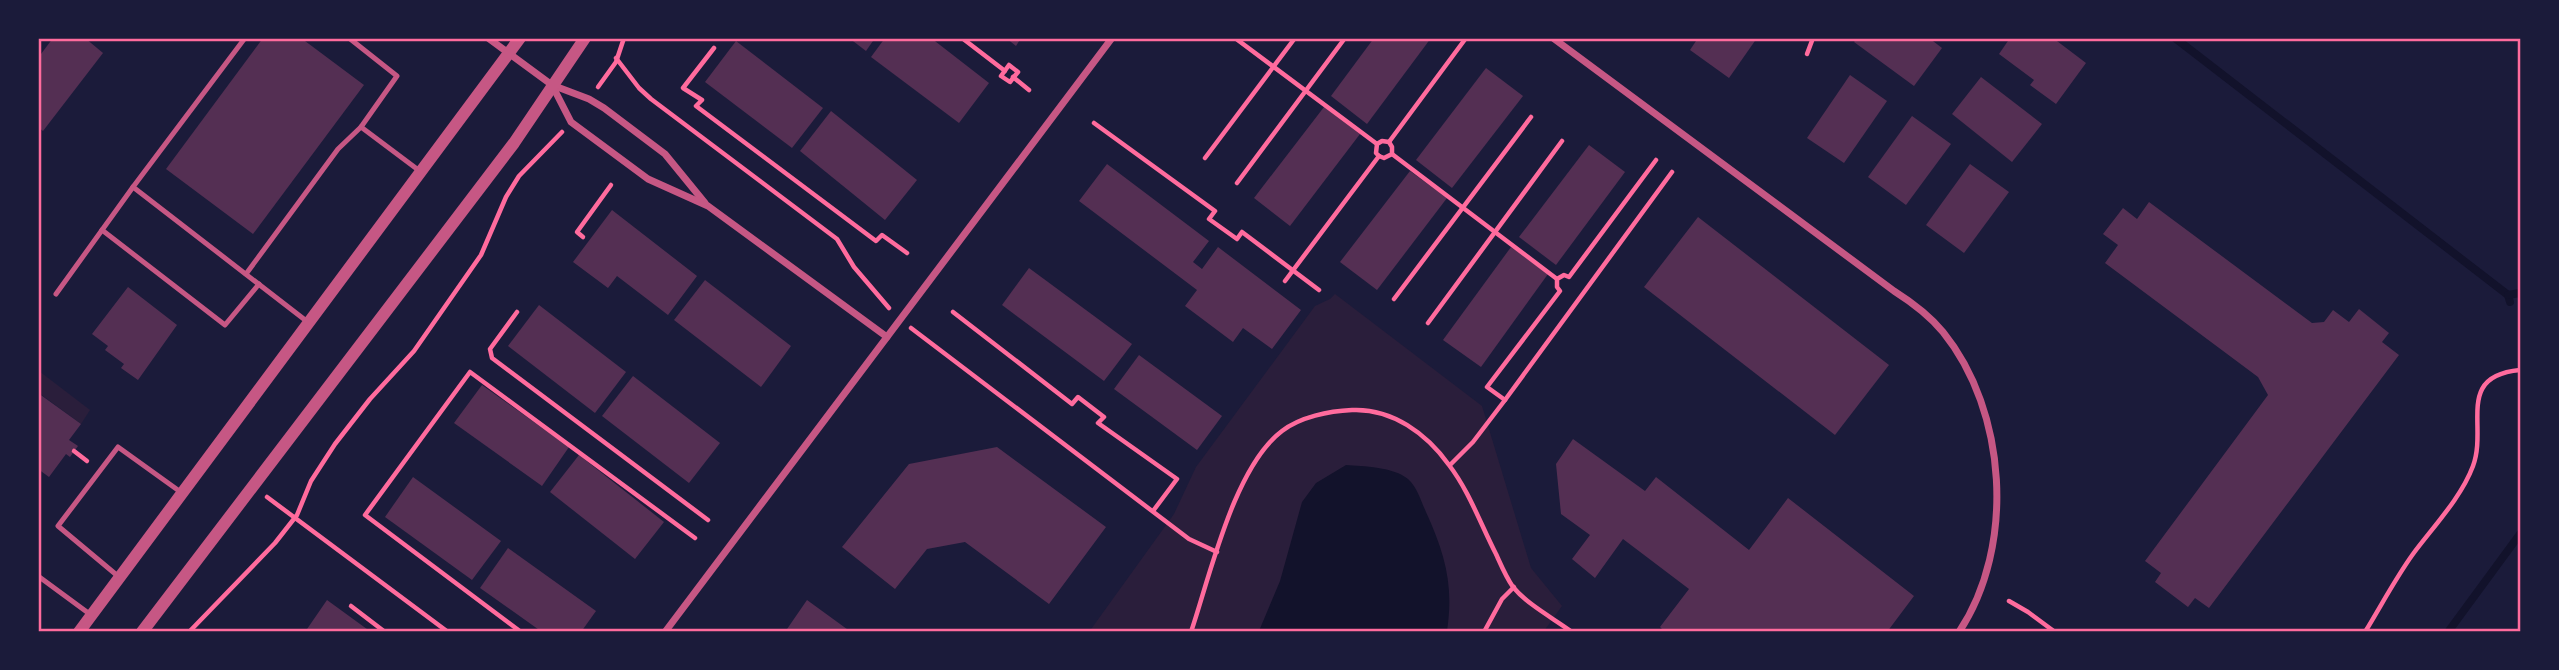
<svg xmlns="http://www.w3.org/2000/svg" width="2559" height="670" font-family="'Public Sans',sans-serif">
<rect width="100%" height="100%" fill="#1b1b3a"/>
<!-- green -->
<g fill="#2a1e3b">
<path d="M1335 294 1482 406 1531 568 1562 606 1544 631 1089 632 1174 514 1196 467 1315 306 1330 299Z"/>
<path d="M39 371 90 410 81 424 39 393Z"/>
</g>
<!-- water -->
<path fill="#12122b" d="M1346 465C1363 466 1394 467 1408 479 1417 487 1421 501 1426 512 1445 554 1454 585 1447 631H1259L1280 581 1302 502 1316 483Z"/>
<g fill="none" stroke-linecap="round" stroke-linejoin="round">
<!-- stream -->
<g stroke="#12122b" stroke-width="8">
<path d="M2175 38 2508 295 2510 302"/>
<path d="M2508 295 2520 293"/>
<path d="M2448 632 2520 534"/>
</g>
</g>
<!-- building -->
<g fill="#542f53">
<path d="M53 38H85L103 53 43 131 38 127V58Z"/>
<path d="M263 38H301L364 85 253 234 166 169Z"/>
<path d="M849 38H875L866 51Z"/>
<path d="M885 38H931L989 83 959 123 871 57Z"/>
<path d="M1006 38H1021L1016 46Z"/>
<path d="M1374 38H1431L1367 124 1331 96Z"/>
<path d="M1698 38H1757L1729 78 1690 50Z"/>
<path d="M1857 38H1929L1942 48 1914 86 1854 42Z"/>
<path d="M2010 38H2053L2086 63 2056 104 2030 85 2034 80 1999 54Z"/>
<path d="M736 41 823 108 792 148 705 82Z"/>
<path d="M1486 68 1523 96 1452 188 1416 160Z"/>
<path d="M1850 75 1887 101 1844 163 1807 138Z"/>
<path d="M1981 77 2042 124 2012 162 1952 114Z"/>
<path d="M1324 107 1360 134 1290 226 1254 198Z"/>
<path d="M831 111 917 180 885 220 800 151Z"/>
<path d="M1912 116 1951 144 1906 205 1868 177Z"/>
<path d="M1589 145 1625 172 1556 265 1519 237Z"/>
<path d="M1107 164 1209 241 1193 262 1202 269 1218 247 1301 310 1272 349 1243 328 1233 342 1185 306 1197 290 1079 201Z"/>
<path d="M1970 164 2009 192 1964 253 1926 225Z"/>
<path d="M1410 171 1447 198 1377 290 1340 262Z"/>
<path d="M2149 202 2312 323 2324 322 2333 310 2349 322 2359 309 2389 333 2382 342 2399 355 2209 608 2195 598 2188 607 2155 582 2161 573 2145 561 2268 395 2258 377 2105 263 2118 245 2103 234 2123 208 2137 219Z"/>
<path d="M612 210 697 276 668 315 617 276 608 288 573 262Z"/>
<path d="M1698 217 1889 365 1835 435 1644 287Z"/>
<path d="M1511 247 1548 274 1481 367 1443 340Z"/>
<path d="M1029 268 1132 344 1104 381 1002 305Z"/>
<path d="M705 280 791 346 761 387 674 320Z"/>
<path d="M128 287 177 325 138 380 121 368 124 364 105 350 108 346 92 334Z"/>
<path d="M539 305 626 372 595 413 508 346Z"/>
<path d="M1139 355 1222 416 1197 450 1114 389Z"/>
<path d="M633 376 720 443 689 483 602 416Z"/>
<path d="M482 385 569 447 542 486 454 423Z"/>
<path d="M38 393 81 424 69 440 78 446 70 457 66 454 49 477 38 469Z"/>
<path d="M1573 439 1645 491 1656 477 1749 550 1788 498 1914 596 1887 632H1665L1660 627 1689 589 1623 539 1595 578 1572 559 1590 535 1561 514 1556 464Z"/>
<path d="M997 447 1106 527 1049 604 965 542 927 549 895 589 842 547 909 464Z"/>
<path d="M579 455 664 522 635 559 550 492Z"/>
<path d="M413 477 501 541 472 580 385 517Z"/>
<path d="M508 548 596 611 581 632H542L480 588Z"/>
<path d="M327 600 371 632H305Z"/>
<path d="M807 600 851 632H785Z"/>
</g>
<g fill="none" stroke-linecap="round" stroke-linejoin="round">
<!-- path -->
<g stroke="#ff6b9d" stroke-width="4.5">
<path d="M962 38 1005 71"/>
<path d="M1235 38 1377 144"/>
<path d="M714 48 683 88 702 100 696 106 876 241 882 235 907 253"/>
<path d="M1807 54 1813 38"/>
<path d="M616 58 639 88 651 99 837 239 854 267 889 308"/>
<path d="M1009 65 1018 72 1010 82 1001 76Z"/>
<path d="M1013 77 1029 90"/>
<path d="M598 87 616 62 624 38"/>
<path d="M1094 123 1215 211 1209 219 1237 239 1242 232 1319 290"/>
<path d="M1389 142 1466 38"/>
<path d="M1392 154 1557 279"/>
<path d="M1379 156 1384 158 1392 154V147L1389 142"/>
<path d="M1379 156 1376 153 1377 144 1382 141 1389 142"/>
<path d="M1205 158 1295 38"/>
<path d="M1237 183 1345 38"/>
<path d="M583 237 577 232 611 185"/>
<path d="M1285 281 1379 156"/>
<path d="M1394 299 1531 117"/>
<path d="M517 312 490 349 492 358 708 520"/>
<path d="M953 312 1072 404 1078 397 1104 417 1098 423 1177 479 1153 511"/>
<path d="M1428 323 1562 141"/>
<path d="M911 328 1189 539 1217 552"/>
<path d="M1505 400 1487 387 1560 291 1557 287V279L1564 275 1569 277 1656 160"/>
<path d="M74 451 87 461"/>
<path d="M1450 465 1473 442 1505 400 1672 172"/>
<path d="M267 497 448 632"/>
<path d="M2009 601 2028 612 2055 632"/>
<path d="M351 606 385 632"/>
<path d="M189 632 275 543 297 515 311 481 335 444 370 399 414 351 481 255 506 197 519 176 562 132"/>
<path d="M521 632 365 515 470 372 695 538"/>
<path d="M1191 632C1210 576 1234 467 1282 431 1300 417 1329 411 1352 410 1392 408 1427 434 1449 465 1469 491 1481 525 1496 554 1501 565 1506 577 1513 587 1528 605 1553 618 1572 632"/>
<path d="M1484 632 1502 599 1514 587"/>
<path d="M2365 632C2381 606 2395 579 2413 554 2433 527 2461 498 2473 466 2488 426 2455 376 2520 370"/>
</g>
<!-- service -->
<g stroke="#c65784" stroke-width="5">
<path d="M245 38 133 187 309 323"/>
<path d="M361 127 421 172"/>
<path d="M102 230 225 325 259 284"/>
<path d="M246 274 338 149 361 127 397 76 349 38"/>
<path d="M56 294 133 187"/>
<path d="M38 576 91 615"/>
<path d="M119 577 58 526 61 522 118 447 182 493"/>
</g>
<!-- minor -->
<g stroke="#c65784" stroke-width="7">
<path d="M488 38 552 85 589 99 604 108 665 154 705 203"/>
<path d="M1553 38 1894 291C1913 303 1929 315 1943 332 2007 411 2016 546 1959 632"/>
<path d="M552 85 571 122 648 179 708 206 887 337"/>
<path d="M665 632 1112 38"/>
</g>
<!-- tertiary -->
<g stroke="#c65784" stroke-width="12">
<path d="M79 632 520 38"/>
<path d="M142 632 514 143 585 38"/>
</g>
</g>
<!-- border -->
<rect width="2559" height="670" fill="none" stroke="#1b1b3a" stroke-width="80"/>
<rect x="40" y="40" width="2479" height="590" fill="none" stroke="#ff6b9d" stroke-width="2.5"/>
</svg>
